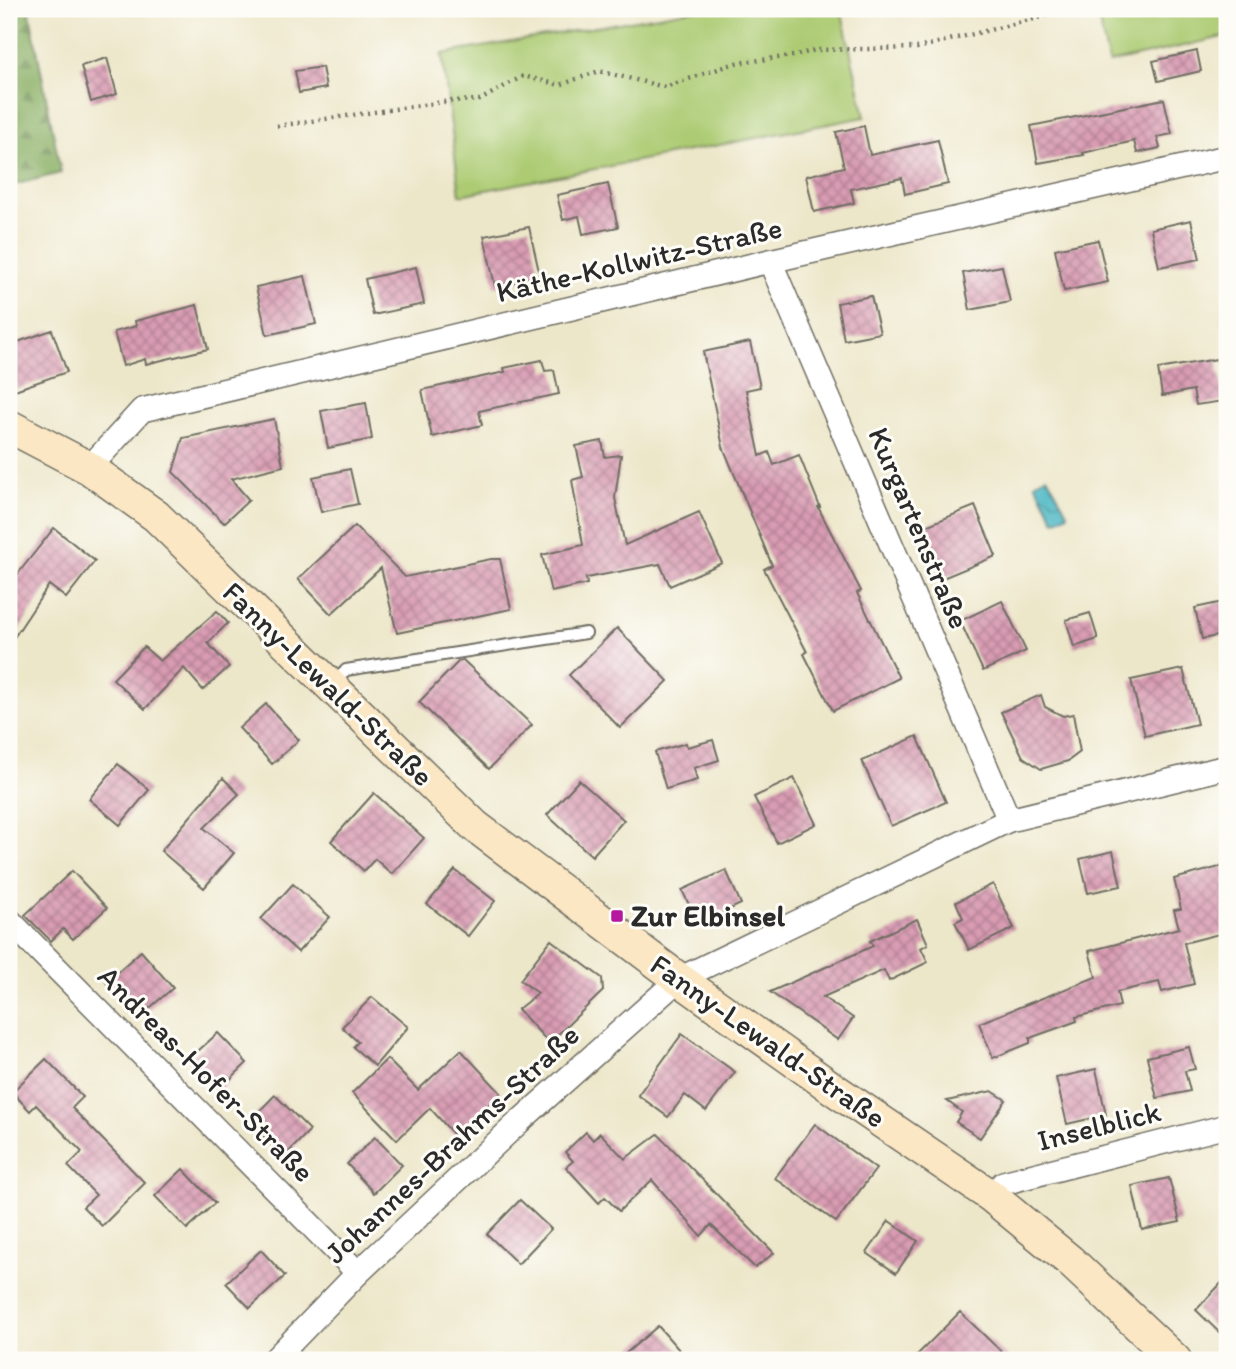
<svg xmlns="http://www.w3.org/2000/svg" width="1236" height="1369" font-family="Itim,sans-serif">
<defs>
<pattern id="forest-firs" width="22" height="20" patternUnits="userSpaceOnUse" patternTransform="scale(1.75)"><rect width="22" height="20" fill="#89af64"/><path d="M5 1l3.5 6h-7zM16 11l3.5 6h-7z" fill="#708f53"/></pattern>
<pattern id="water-waves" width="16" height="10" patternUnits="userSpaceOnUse" patternTransform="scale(1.75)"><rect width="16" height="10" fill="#48b6c2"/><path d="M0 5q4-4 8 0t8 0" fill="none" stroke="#3c949e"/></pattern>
<pattern id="building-cross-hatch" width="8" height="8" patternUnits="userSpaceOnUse" patternTransform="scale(1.75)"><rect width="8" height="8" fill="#d99cb3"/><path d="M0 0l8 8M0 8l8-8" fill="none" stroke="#b07f92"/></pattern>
</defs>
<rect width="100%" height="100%" fill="#fdfcf7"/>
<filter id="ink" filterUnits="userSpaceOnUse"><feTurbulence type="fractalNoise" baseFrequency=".0143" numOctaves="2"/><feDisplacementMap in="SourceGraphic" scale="14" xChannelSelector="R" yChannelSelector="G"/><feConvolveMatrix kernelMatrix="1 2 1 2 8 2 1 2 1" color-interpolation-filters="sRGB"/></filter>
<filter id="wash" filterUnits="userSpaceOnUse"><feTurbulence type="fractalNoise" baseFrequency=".00686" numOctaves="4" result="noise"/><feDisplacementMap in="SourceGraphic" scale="28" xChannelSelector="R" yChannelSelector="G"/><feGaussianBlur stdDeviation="1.57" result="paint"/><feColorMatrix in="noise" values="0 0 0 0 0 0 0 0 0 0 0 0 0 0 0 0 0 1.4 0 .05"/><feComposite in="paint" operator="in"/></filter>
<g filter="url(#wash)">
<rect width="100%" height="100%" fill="#ede7ca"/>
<!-- grass -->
<g fill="#accb72" stroke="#6c7b4e" stroke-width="2">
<path d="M698 9H841L865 117 460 195 442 54Z"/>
<path d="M1096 9H1227V36L1109 63Z"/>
</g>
<!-- forest -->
<path fill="url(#forest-firs)" stroke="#5a6d48" stroke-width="2" d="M9 9H29L61 173 9 186Z"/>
<!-- water -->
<path fill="url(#water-waves)" stroke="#3a7076" stroke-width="2" d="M1047 476 1068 514 1055 521 1035 483Z"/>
<g id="blocks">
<!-- building -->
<g fill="url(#building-cross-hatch)">
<path d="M1197 51 1201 71 1158 81 1153 61Z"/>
<path d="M107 58 117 94 91 102 81 66Z"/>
<path d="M322 67 326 88 299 93 295 71Z"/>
<path d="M1164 99 1172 134 1157 137 1160 148 1137 153 1134 141 1083 153 1084 155 1038 163 1031 126Z"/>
<path d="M864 126 870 155 938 140 948 184 905 194 902 178 851 189 854 203 814 212 806 176 844 167 836 132Z"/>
<path d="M608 184 618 227 583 234 579 216 563 220 557 195Z"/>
<path d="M1191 220 1200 259 1159 267 1151 229Z"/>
<path d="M529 227 540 276 495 286 484 236Z"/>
<path d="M1098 240 1108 282 1064 291 1055 249Z"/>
<path d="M1002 266 1010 302 970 310 963 273Z"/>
<path d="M416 267 424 304 373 315 365 279Z"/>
<path d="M305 276 316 324 267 335 256 287Z"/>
<path d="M871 296 880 333 844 340 837 303Z"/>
<path d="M197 305 208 349 146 364 145 359 123 366 114 332 136 326 135 321Z"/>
<path d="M52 330 67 372 9 392V345Z"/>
<path d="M750 342 760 387 746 390 760 456 769 452 774 465 799 455 820 507H818L861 591 857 593 899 678 833 711 804 654 807 652 764 569 772 565 723 447 703 352Z"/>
<path d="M1217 359 1224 401 1196 405 1193 390 1162 396 1158 369Z"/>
<path d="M542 360 545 371 554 370 559 394 479 411 482 425 432 437 422 390 505 372 504 368Z"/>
<path d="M366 403 372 439 328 448 321 411Z"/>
<path d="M274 419 283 466 231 479 249 500 224 523 173 472 183 438Z"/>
<path d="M602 441 605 457 621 455 615 498 625 545 699 512 722 563 670 586 660 564 586 578 587 584 551 592 542 555 583 545 572 480 583 477 576 446Z"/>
<path d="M350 469 358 504 321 512 313 477Z"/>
<path d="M975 506 996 556 943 578 923 527Z"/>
<path d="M355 526 405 577 491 559H500L511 609 397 633 381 568 331 614 298 579Z"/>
<path d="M54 528 95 561 66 598 49 585 9 645V585Z"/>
<path d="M1002 601 1026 651 983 671 960 621Z"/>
<path d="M1223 602 1227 634 1202 639 1195 608Z"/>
<path d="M217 611 228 623 208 643 229 667 203 690 184 668 145 709 113 679 144 647 160 661Z"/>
<path d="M1090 613 1098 639 1074 647 1066 620Z"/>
<path d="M617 628 668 681 620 728 569 675Z"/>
<path d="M463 660 532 725 489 769 419 702 459 661Z"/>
<path d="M1183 669 1197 724 1145 736 1131 680Z"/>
<path d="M1041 695 1045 707 1063 716 1073 714 1080 752 1068 761 1041 769 1023 757 1001 712Z"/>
<path d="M266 704 299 740 272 764 239 728Z"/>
<path d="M917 736 946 802 891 826 862 761Z"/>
<path d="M713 740 719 760 694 768 697 780 666 789 655 752 686 743 687 747Z"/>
<path d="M118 764 149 790 120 825 89 799Z"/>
<path d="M223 778 239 794 204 828 234 853 204 888 161 851Z"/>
<path d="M794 778 816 824 777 843 754 797Z"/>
<path d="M579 780 624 820 592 856 547 815Z"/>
<path d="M374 793 424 838 392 874 375 859 364 871 331 841Z"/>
<path d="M1113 851 1121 886 1088 893 1080 859Z"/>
<path d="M1227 865V932L1184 943 1194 984 1162 992 1159 982 1117 992 1120 1006 1076 1017 1077 1021 1030 1038V1043L993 1058 979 1023 1096 977 1089 951 1179 928 1174 910 1181 909 1174 879Z"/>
<path d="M455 870 495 901 468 936 427 904Z"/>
<path d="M726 870 741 904 698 924 682 890Z"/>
<path d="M72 871 107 908 73 939 63 929 51 941 25 915Z"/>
<path d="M293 884 330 917 298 952 261 919Z"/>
<path d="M993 884 1014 928 969 950 955 922 963 918 956 902Z"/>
<path d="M917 919 928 944 921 948 928 962 889 981 884 970 823 997 853 1018 838 1040 770 992 873 946 870 941Z"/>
<path d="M551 940 602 978 603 991 549 1043 518 1009 538 993 520 980Z"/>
<path d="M141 951 173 988 138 1018 106 982Z"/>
<path d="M372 997 408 1027 375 1066 353 1047 358 1042 342 1027Z"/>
<path d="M218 1033 247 1063 219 1090 189 1059Z"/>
<path d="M682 1034 735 1072 706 1111 685 1095 668 1117 638 1095Z"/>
<path d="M1189 1047 1195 1069 1185 1071 1190 1091 1157 1098 1147 1057Z"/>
<path d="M461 1050 501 1093 455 1136 430 1108 397 1140 352 1093 387 1059 418 1090Z"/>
<path d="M46 1059 83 1097 72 1108 145 1183 102 1226 83 1207 96 1195 68 1166 82 1152 36 1105 30 1111 12 1092Z"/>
<path d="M1096 1069 1106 1115 1067 1124 1056 1078Z"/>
<path d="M992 1091 1006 1100 980 1138 956 1122 962 1112 947 1101Z"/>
<path d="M275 1095 310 1130 284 1157 249 1122Z"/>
<path d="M815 1124 876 1169 836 1222 775 1178Z"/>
<path d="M586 1132 593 1140 600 1133 625 1159 658 1134 774 1253 755 1268 711 1225 701 1236 652 1180 619 1211 605 1197 599 1203 566 1167 573 1161 565 1152Z"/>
<path d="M375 1137 402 1165 374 1193 347 1164Z"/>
<path d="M183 1169 215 1203 187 1229 155 1196Z"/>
<path d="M1169 1178 1180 1222 1142 1230 1132 1186Z"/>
<path d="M520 1200 551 1229 518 1264 487 1234Z"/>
<path d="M889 1221 918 1241 896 1273 867 1253Z"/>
<path d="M261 1250 285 1276 250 1308 226 1283Z"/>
<path d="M1227 1277V1340L1196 1310Z"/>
<path d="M960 1312 1010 1360H912Z"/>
<path d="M658 1326 688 1360H618Z"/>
</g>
</g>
</g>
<g filter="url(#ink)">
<use href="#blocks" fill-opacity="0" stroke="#6f6d63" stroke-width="2"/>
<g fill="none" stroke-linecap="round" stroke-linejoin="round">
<!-- lane casing -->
<g stroke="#6f6d63" stroke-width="14">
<path id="lane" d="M332 685 346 670 586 633"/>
</g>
<!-- street casing -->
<g stroke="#6f6d63" stroke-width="26">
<g id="street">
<path d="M770 261 1009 820"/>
<path d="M89 468 142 410 770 261 1227 157"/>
<path d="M9 920 358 1273"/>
<path d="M991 1196 1003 1183 1227 1126"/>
<path d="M274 1360 358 1273 520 1121 679 979 1009 820 1227 767"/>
</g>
</g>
<!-- secondary casing -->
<g stroke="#6f6d63" stroke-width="35">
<path id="secondary" d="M9 426 89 468 156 516 475 826 679 979 835 1090 991 1196 1070 1261 1175 1360"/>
</g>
<!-- path -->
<path stroke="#6f6d63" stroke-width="4.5" stroke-dasharray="2 5" stroke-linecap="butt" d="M277 126 450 101 480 100 523 76 560 85 599 71 665 87 736 63 793 56 815 50 917 48 1074 9"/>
<!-- lane -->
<use href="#lane" stroke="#fff" stroke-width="10"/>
<!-- street -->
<use href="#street" stroke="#fff" stroke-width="23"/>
<!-- secondary -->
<use href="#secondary" stroke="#fbe7c3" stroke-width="32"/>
</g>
</g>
<!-- markers -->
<rect fill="#b5179e" stroke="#fdfcf7" stroke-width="2.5" x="610" y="909" width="14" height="14" rx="3.5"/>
<g text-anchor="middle" stroke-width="6" stroke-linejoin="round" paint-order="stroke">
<!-- street labels -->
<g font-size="30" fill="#2b2b2b" stroke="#fdfcf7">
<text transform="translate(639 260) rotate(-13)" y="10">Käthe-Kollwitz-Straße</text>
<text transform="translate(919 528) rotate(67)" y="10">Kurgartenstraße</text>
<text transform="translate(328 684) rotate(44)" y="10">Fanny-Lewald-Straße</text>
<text transform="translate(768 1041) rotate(35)" y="10">Fanny-Lewald-Straße</text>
<text transform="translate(206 1074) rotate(45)" y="10">Andreas-Hofer-Straße</text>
<text transform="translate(1099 1126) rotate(-14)" y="10">Inselblick</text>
<text transform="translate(452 1144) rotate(-43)" y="10">Johannes-Brahms-Straße</text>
</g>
<!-- poi labels -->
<g font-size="30" font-weight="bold" fill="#2b2b2b" stroke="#fdfcf7" text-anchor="start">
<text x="631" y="926">Zur Elbinsel</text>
</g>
</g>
<!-- margin -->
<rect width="1236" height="1369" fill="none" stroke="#fdfcf7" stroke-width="35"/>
</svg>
